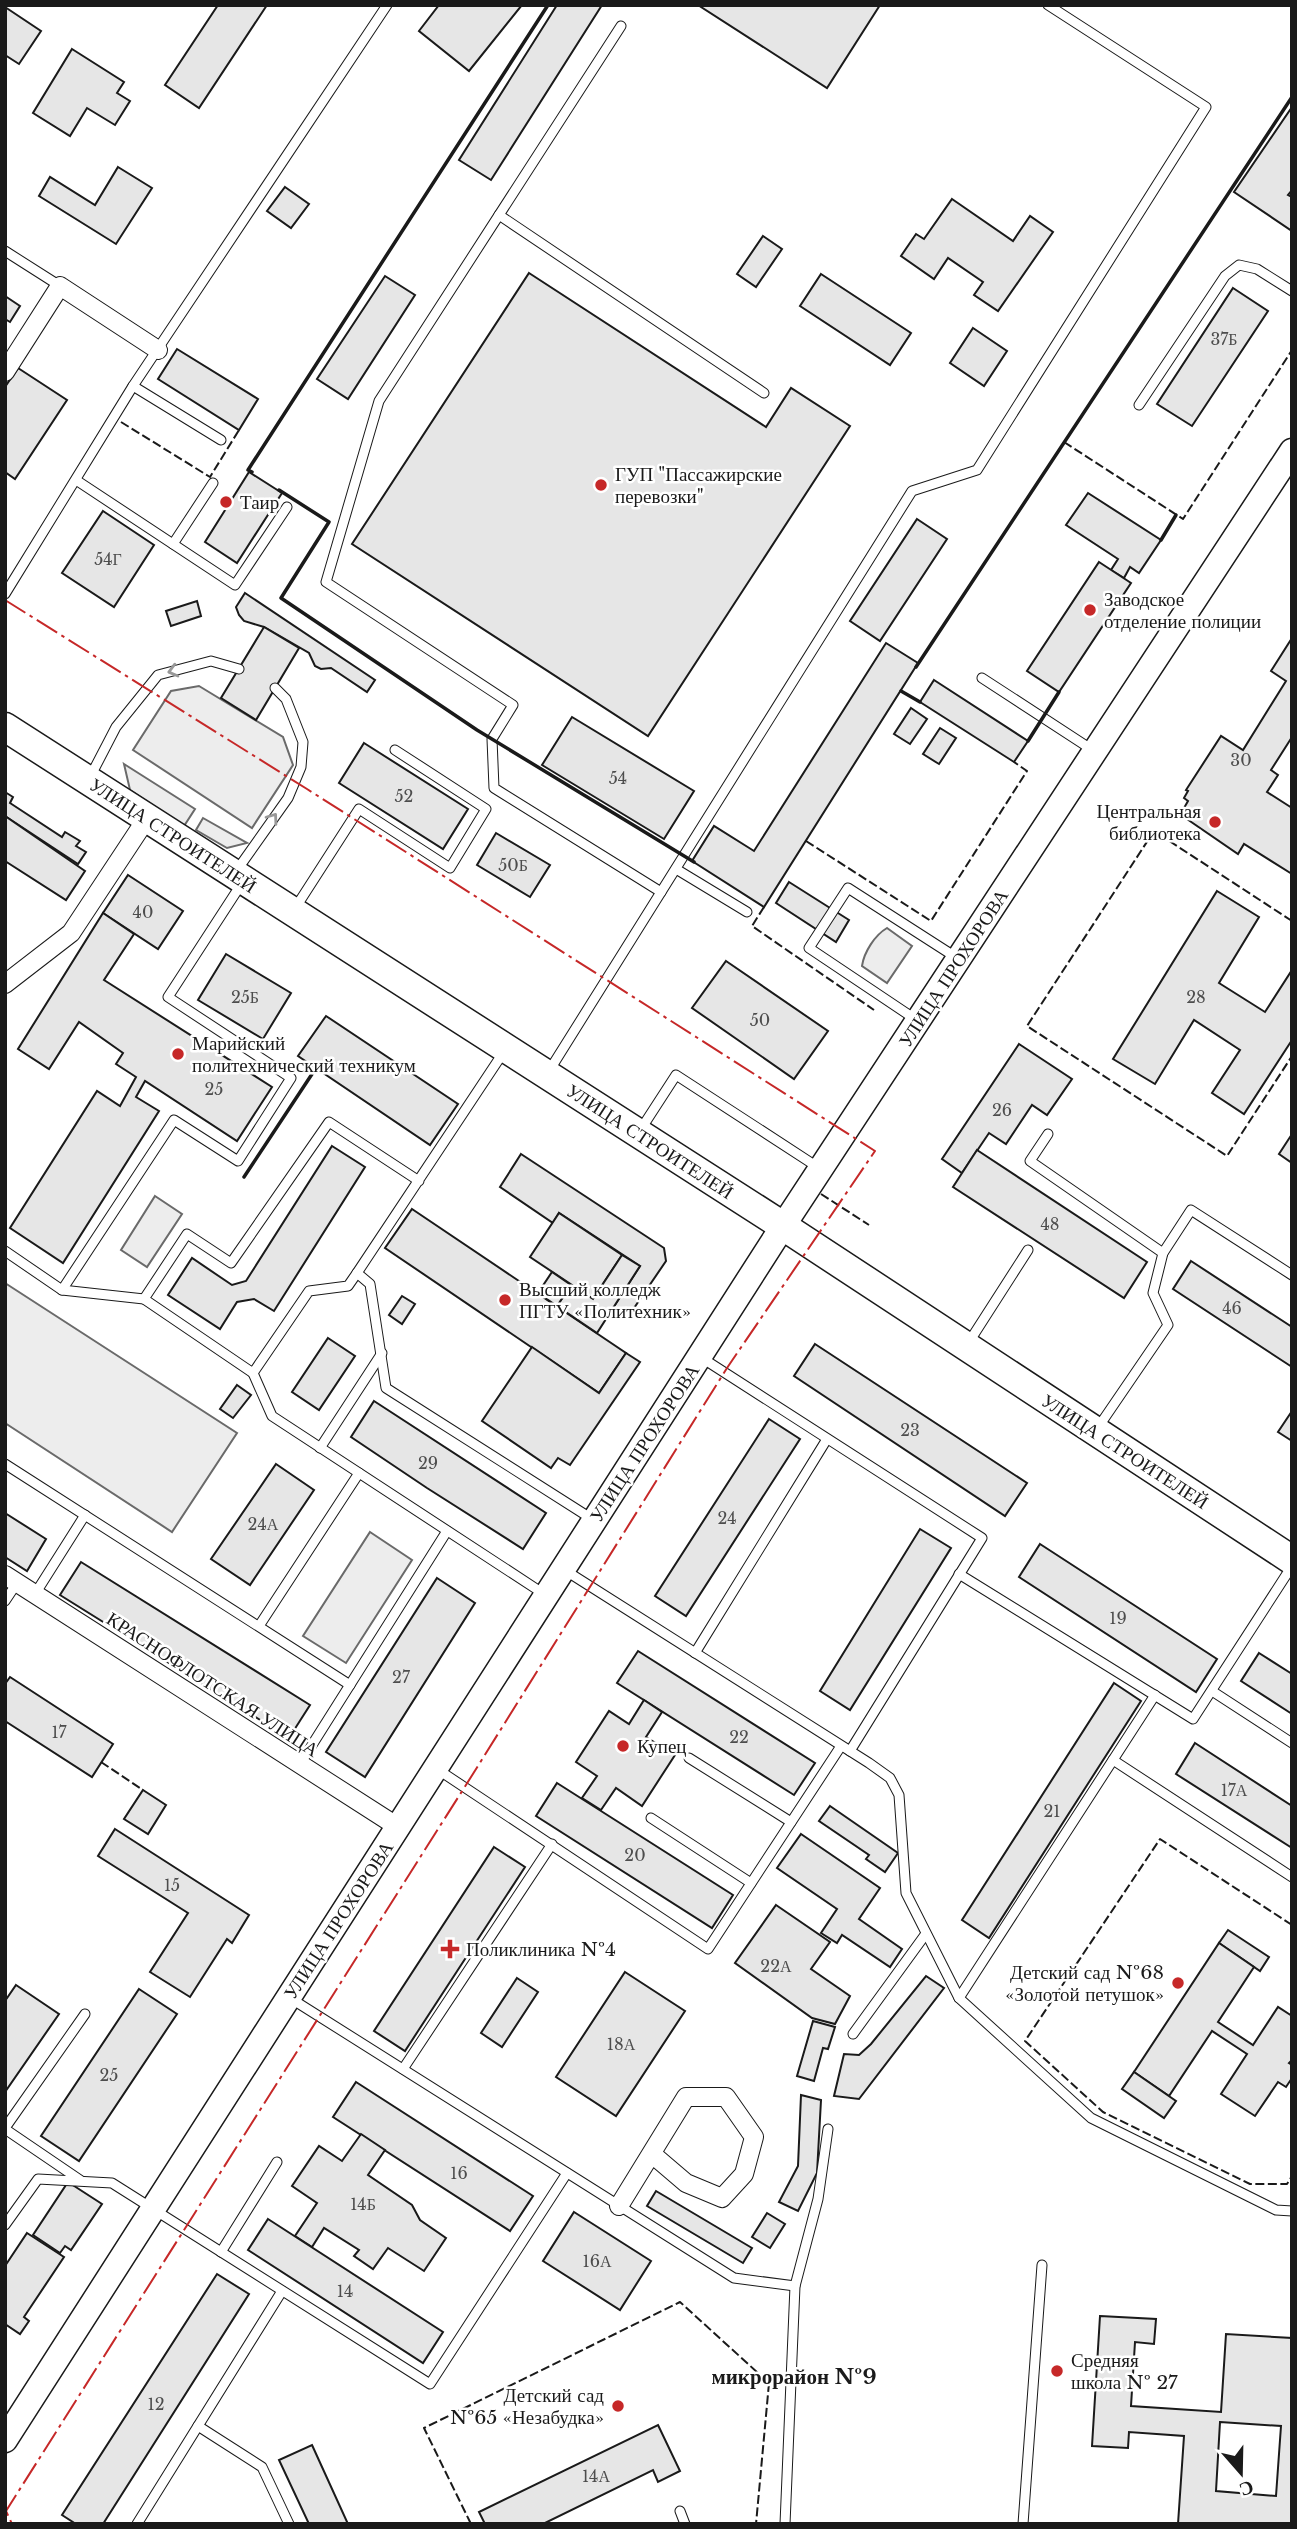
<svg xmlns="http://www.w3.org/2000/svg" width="1297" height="2529" font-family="'Libre Baskerville',serif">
<rect width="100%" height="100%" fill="#fff"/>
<!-- green -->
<g fill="#ededed" stroke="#6a6a6a" stroke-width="2">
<path d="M199 686 283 737 293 765 252 828 133 750 171 691Z"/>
<path d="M124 764 195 809 184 826 130 790Z"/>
<path d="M203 818 247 843 227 848 196 830Z"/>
<path d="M887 928 912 946 887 983 862 966C864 952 875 935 887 928Z"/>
<path d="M155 1196 182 1214 147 1267 121 1250Z"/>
<path d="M5 1283 237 1433 172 1532 5 1423Z"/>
<path d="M370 1532 412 1560 346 1663 303 1636Z"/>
</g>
<!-- building -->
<g fill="#e6e6e6" stroke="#1a1a1a" stroke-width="2" fill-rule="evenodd">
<path d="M218 5H267L199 108 165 85Z"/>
<path d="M439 5H522L469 71 419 31Z"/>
<path d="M557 5H602L491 180 459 160Z"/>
<path d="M698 5H880L827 88Z"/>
<path d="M5 7 41 31 19 64 5 55Z"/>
<path d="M72 49 124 82 117 93 130 101 115 125 87 108 70 136 33 113Z"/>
<path d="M1292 107V190L1288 195 1292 197V231L1234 192Z"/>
<path d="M118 167 152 188 116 244 39 196 50 177 95 205Z"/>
<path d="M285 187 309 204 291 228 267 211Z"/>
<path d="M952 199 1013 241 1030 216 1053 232 998 311 974 295 983 282 948 258 934 279 901 256 916 234 924 239Z"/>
<path d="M763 236 782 249 756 287 737 274Z"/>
<path d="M529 273 766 427 791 388 850 426 648 736 352 544Z"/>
<path d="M821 274 911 333 890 365 800 306Z"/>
<path d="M385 276 415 295 348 399 317 379Z"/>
<path d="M1233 288 1268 311 1192 426 1157 404Z"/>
<path d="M5 296 20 306 10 322 5 319Z"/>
<path d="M973 328 1007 351 984 386 950 363Z"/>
<path d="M177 349 258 399 239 430 158 379Z"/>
<path d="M18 368 67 400 15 479 5 472V387Z"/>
<path d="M249 472 282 493 237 563 205 542Z"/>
<path d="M1088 493 1161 540 1139 573 1130 567 1124 578 1111 570 1118 559 1066 525Z"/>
<path d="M103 511 154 545 114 607 62 573Z"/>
<path d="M917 519 947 539 880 641 850 621Z"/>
<path d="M1099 562 1131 583 1059 692 1027 671Z"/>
<path d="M245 593 375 680 367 692 331 668 321 669 315 666 309 653 264 627 244 621 239 615 236 607Z"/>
<path d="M197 601 201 616 171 626 166 611Z"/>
<path d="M264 627 299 648 256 720 221 698Z"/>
<path d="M1292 638V737L1271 770 1278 775 1267 792 1292 808V874L1244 844 1238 854 1184 817 1188 810 1184 808 1188 801 1184 798 1188 791 1186 790 1221 736 1243 750 1286 681 1271 671Z"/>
<path d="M886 643 918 663 764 907 692 861 714 826 754 851Z"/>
<path d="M934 680 1028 741 1014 762 920 702Z"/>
<path d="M911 708 927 719 910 744 894 734Z"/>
<path d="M572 717 694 791 664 839 542 765Z"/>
<path d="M940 728 956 738 939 764 923 754Z"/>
<path d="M364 743 468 809 443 849 339 783Z"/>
<path d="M5 792 13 797 10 803 62 837 65 832 80 841 76 846 86 852 78 864 5 816Z"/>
<path d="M5 816 85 871 66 900 5 861Z"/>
<path d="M496 833 550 865 530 897 477 865Z"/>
<path d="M128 875 183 911 158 949 103 913Z"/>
<path d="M789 882 849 920 836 942 776 903Z"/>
<path d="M1217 891 1259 917 1219 983 1265 1012 1292 970V1040L1244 1114 1212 1093 1240 1050 1194 1020 1155 1084 1113 1059Z"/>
<path d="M103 913 134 934 104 980 272 1087 237 1141 145 1081 136 1097 159 1111 63 1263 10 1228 97 1091 120 1106 136 1077 116 1064 123 1053 79 1022 49 1069 18 1049Z"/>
<path d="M226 954 291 993 263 1039 198 1000Z"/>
<path d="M726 961 828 1031 794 1079 692 1008Z"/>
<path d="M326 1016 458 1104 430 1145 298 1056Z"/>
<path d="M1019 1044 1072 1079 1047 1115 1032 1105 1006 1144 989 1133 962 1173 942 1159Z"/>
<path d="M1292 1134V1163L1279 1154Z"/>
<path d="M332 1146 365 1167 274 1311 254 1299 237 1302 220 1329 168 1295 192 1258 232 1285 246 1281Z"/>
<path d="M977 1150 1147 1262 1124 1298 953 1187Z"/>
<path d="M521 1154 664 1248 666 1261 632 1311H611L640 1266 559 1213 553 1223 500 1187Z"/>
<path d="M412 1209 626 1353 599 1393 385 1248Z"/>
<path d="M559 1213 622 1255 593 1299 530 1257Z"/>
<path d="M622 1255 640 1266 597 1333 557 1306 571 1285 593 1299Z"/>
<path d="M1191 1261 1292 1327V1367L1173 1289Z"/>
<path d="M552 1272 571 1285 557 1306 538 1293Z"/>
<path d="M402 1296 415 1304 402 1324 389 1315Z"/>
<path d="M328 1338 355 1356 319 1410 292 1392Z"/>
<path d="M815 1344 1027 1483 1005 1516 794 1376Z"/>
<path d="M532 1347 599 1393 626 1353 640 1362 570 1465 558 1458 551 1468 482 1421Z"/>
<path d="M237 1385 251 1395 233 1418 220 1409Z"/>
<path d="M374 1401 546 1513 523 1549 427 1488 351 1437Z"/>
<path d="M1292 1411V1441L1278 1432Z"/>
<path d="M769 1419 800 1439 686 1616 655 1596Z"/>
<path d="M276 1464 314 1490 250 1585 211 1559Z"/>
<path d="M5 1513 46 1539 27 1571 5 1557Z"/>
<path d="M920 1529 951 1548 850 1710 820 1691Z"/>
<path d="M1040 1544 1217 1659 1196 1692 1019 1577Z"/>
<path d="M81 1562 310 1705 289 1738 60 1595Z"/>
<path d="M437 1578 475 1603 365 1777 326 1752Z"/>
<path d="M638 1651 815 1763 794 1795 617 1683Z"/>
<path d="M1259 1653 1292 1674V1714L1241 1681Z"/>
<path d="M10 1677 113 1744 92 1777 5 1721V1684Z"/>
<path d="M1114 1683 1141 1701 989 1938 962 1920Z"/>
<path d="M644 1700 662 1712 646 1737 675 1755 642 1806 616 1788 601 1810 582 1798 597 1776 576 1762 609 1711 629 1724Z"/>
<path d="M1195 1743 1292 1806V1848L1176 1774Z"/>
<path d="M557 1783 733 1895 712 1928 536 1816Z"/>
<path d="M143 1790 166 1805 148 1834 124 1819Z"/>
<path d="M830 1806 898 1853 885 1872 866 1859 869 1855 819 1821Z"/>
<path d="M115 1829 249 1915 232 1943 227 1939 190 1997 150 1972 188 1913 98 1856Z"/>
<path d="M801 1834 880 1888 859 1919 902 1949 890 1967 842 1935 837 1943 821 1933 837 1909 777 1868Z"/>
<path d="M494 1847 525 1867 405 2051 374 2031Z"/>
<path d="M776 1905 830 1942 811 1969 850 1996 835 2024 812 2018 735 1963Z"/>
<path d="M1228 1930 1269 1957 1260 1971 1219 1943Z"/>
<path d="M1219 1943 1254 1967 1218 2022 1253 2045 1278 2007 1292 2016V2060L1289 2063 1292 2065V2078L1286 2087 1278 2082 1255 2116 1221 2094 1247 2054 1212 2031 1169 2096 1134 2072Z"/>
<path d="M625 1972 685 2011 616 2116 556 2077Z"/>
<path d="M926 1976 944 1988 859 2099 834 2096 844 2054 859 2055 871 2044Z"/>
<path d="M517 1978 538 1992 502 2047 481 2033Z"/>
<path d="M16 1985 59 2014 5 2092V2001Z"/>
<path d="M139 1989 177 2014 79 2161 41 2136Z"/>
<path d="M813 2021 835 2027 828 2049 823 2048 814 2081 797 2076Z"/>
<path d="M1134 2072 1176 2101 1164 2118 1122 2089Z"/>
<path d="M356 2082 533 2196 510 2231 333 2117Z"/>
<path d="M801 2095 821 2100 817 2173 798 2211 779 2202 798 2166Z"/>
<path d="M361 2134 385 2150 368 2175 412 2205 420 2220 446 2238 424 2271 388 2248 373 2269 354 2256 359 2250 324 2228 312 2247 295 2236 317 2203 292 2186 319 2146 342 2161Z"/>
<path d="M68 2182 102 2204 71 2250 65 2246 60 2253 33 2235Z"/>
<path d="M656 2191 752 2248 743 2263 647 2206Z"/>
<path d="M574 2212 651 2261 620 2310 543 2261Z"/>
<path d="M767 2213 785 2224 770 2248 752 2237Z"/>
<path d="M268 2219 443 2332 423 2363 248 2250Z"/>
<path d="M27 2233 64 2257 24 2317 29 2321 20 2334 5 2324V2266Z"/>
<path d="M217 2274 249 2294 103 2524H76L62 2515Z"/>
<path d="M1100 2316 1156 2319 1154 2344 1135 2342 1131 2406 1221 2412 1226 2334 1292 2338V2524H1178L1184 2436 1129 2432 1128 2448 1092 2446ZM1220 2422 1281 2426 1276 2496 1216 2491Z"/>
<path d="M658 2425 680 2471 658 2482 653 2470 543 2524H485L479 2512Z"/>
<path d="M312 2445 348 2524H309L279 2460Z"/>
</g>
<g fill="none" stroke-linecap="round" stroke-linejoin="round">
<!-- lane casing -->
<g stroke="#1a1a1a" stroke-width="11">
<g id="lane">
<path d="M621 26 379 401 326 582 513 705 492 739 494 788 661 892"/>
<path d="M499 215 764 393"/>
<path d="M5 251 60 286"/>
<path d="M133 386 221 440"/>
<path d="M1139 405 1225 276 1239 265 1257 269 1292 291"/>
<path d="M76 480 235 585 287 507"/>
<path d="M173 544 213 483"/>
<path d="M5 594 133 386 387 5"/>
<path d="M982 678 1094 751"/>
<path d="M89 779 116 727 158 675 211 661 239 669"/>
<path d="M676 869 747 912"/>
<path d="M237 870 288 798 301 767 303 742 286 699 275 688"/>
<path d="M294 910 359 809 450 868 486 809 395 750"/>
<path d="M915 1019 809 948 848 888 957 958"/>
<path d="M549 1071 912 491 977 470 1206 107 1048 5"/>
<path d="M641 1129 676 1075 819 1168"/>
<path d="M1048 1134 1030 1161 1163 1253"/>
<path d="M419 1181 329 1122 231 1263 187 1234 144 1299 253 1373 309 1291 348 1286 357 1273 505 1050"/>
<path d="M5 1251 62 1290 174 1120 238 1161 291 1078 168 997 242 883"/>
<path d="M357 1273 370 1284 386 1388 592 1519"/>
<path d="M62 1290 144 1299"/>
<path d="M969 1342 1028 1250"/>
<path d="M702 1358 982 1538 850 1751"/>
<path d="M253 1373 272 1416 544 1594"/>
<path d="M1097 1429 1168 1325 1153 1293 1163 1253 1191 1210 1292 1275"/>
<path d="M320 1448 382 1353"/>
<path d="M5 1464 350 1685"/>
<path d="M563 1569 869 1763 890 1778 899 1795 906 1893 959 1998 1091 2118 1276 2210 1292 2211"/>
<path d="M959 1574 1193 1719 1292 1566"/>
<path d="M35 1594 85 1515"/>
<path d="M5 1601 17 1583"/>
<path d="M259 1626 359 1473"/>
<path d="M695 1653 827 1439"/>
<path d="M1212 1691 1292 1743"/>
<path d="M689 1758 791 1822"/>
<path d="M1113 1760 1292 1877"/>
<path d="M300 1764 447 1531"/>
<path d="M437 1769 708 1949 841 1746"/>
<path d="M651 1818 751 1883"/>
<path d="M290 1998 734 2278 795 2286"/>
<path d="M959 1998 1155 1695"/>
<path d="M853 2034 925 1935"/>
<path d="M403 2069 552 1844"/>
<path d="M5 2128 85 2014"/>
<path d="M5 2129 80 2180"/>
<path d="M5 2225 38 2179 112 2183 430 2384 567 2173"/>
<path d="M221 2252 277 2162"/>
<path d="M198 2426 262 2467 289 2524"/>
<path d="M680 2511 685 2524"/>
<path d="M137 2524 282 2291"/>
<path d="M785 2524 795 2286 818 2199 828 2129"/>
<path d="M1023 2524 1042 2265"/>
</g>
</g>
<!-- street casing -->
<g stroke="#1a1a1a" stroke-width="20">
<g id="street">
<path d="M5 372 60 286 158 350"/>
<path d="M5 984 71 933 147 818"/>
<path d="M5 1575 398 1827"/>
<path d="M619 2206 686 2097H726L754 2137 744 2174 722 2198 686 2183 652 2154"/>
</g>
</g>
<!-- secondary casing -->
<g stroke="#1a1a1a" stroke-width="27">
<path id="secondary" d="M5 2440 783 1226 1292 451"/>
</g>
<!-- primary casing -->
<g stroke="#1a1a1a" stroke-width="31">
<path id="primary" d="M5 727 783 1226 1292 1560"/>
</g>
<!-- lane -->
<use href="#lane" stroke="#fff" stroke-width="9"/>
<!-- street -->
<use href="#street" stroke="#fff" stroke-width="18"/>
<!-- secondary -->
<use href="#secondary" stroke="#fff" stroke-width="24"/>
<!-- primary -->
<use href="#primary" stroke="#fff" stroke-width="28"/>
<!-- fence -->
<g stroke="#1a1a1a" stroke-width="2" stroke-dasharray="9 3.5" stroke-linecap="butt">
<path d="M121 422 210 477 239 430"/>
<path d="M1064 442 1183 519 1292 350"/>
<path d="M806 841 931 921 1027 771 1014 762"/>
<path d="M764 907 752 926 874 1010"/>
<path d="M1292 921 1154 831 1027 1026 1227 1156 1292 1056"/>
<path d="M821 1194 869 1225"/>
<path d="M101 1762 143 1790"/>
<path d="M1292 1925 1160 1839 1025 2041 1103 2112 1250 2184H1287L1292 2176"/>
<path d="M471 2524 424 2428 680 2302 769 2383 756 2524"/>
</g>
<!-- wall -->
<g stroke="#1a1a1a" stroke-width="3.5">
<path d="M252 472 248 470 548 5"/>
<path d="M279 490 329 522 281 598 477 730 694 862"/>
<path d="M1161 540 1176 515"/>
<path d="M916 667 1292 97"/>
<path d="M901 691 920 702"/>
<path d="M1028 741 1059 692"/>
<path d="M244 1177 316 1068"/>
</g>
<!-- power -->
<path stroke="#c62828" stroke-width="2" stroke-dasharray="24 5 3.5 5" stroke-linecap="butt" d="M5 600 307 789 875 1151 727 1368 471 1777 6 2511 12 2524"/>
</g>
<!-- one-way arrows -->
<defs><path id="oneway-chevron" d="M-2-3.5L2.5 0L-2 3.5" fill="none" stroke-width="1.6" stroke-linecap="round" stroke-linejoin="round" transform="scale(1.75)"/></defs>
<g stroke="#989898">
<use href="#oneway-chevron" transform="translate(173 671) rotate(165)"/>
<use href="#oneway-chevron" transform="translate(273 818) rotate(-54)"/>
</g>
<!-- markers -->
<g fill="#c62828" stroke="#fff" stroke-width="2.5">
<circle cx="601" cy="485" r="7"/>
<circle cx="226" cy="502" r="7"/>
<circle cx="1090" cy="610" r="7"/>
<circle cx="1215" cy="822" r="7"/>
<circle cx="178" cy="1054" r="7"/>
<circle cx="505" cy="1300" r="7"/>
<circle cx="623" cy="1746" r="7"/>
<path d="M446.5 1938.5h7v7h7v7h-7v7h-7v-7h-7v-7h7z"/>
<circle cx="1178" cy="1983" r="7"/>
<circle cx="1057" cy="2371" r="7"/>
<circle cx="618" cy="2406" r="7"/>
</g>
<g text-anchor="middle" stroke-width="5" stroke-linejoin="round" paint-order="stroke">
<!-- number labels -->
<g font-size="16" fill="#4d4d4d">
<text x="1224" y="345">37Б</text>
<text x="108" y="565">54Г</text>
<text x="1241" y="766">30</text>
<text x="618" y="784">54</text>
<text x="404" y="802">52</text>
<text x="513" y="871">50Б</text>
<text x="143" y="918">40</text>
<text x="245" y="1003">25Б</text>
<text x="1196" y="1003">28</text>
<text x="760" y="1026">50</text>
<text x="214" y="1095">25</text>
<text x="1002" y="1116">26</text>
<text x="1050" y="1230">48</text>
<text x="1232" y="1314">46</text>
<text x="910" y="1436">23</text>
<text x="428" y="1469">29</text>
<text x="727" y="1524">24</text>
<text x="263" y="1530">24А</text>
<text x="1118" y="1624">19</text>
<text x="401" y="1683">27</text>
<text x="59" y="1738">17</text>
<text x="739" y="1743">22</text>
<text x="1234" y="1796">17А</text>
<text x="1052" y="1817">21</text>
<text x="635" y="1861">20</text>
<text x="172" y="1891">15</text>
<text x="776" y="1972">22А</text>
<text x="621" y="2050">18А</text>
<text x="109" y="2081">25</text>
<text x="459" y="2179">16</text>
<text x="363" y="2210">14Б</text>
<text x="597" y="2267">16А</text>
<text x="345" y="2297">14</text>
<text x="156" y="2410">12</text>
<text x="596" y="2482">14А</text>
</g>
<!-- poi labels -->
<g font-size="19" fill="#1a1a1a" stroke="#fff" text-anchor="start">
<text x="615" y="481">ГУП "Пассажирские<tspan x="615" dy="22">перевозки"</tspan></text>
<text x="240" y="509">Таир</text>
<text x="1104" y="606">Заводское<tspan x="1104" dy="22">отделение полиции</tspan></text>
<text x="1201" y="818" text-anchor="end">Центральная<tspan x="1201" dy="22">библиотека</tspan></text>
<text x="192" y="1050">Марийский<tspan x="192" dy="22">политехнический техникум</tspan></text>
<text x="519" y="1296">Высший колледж<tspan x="519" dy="22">ПГТУ «Политехник»</tspan></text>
<text x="637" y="1753">Купец</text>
<text x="466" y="1956">Поликлиника №4</text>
<text x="1164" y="1979" text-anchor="end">Детский сад №68<tspan x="1164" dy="22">«Золотой петушок»</tspan></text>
<text x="1071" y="2367">Средняя<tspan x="1071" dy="22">школа № 27</tspan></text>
<text x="604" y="2402" text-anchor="end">Детский сад<tspan x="604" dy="22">№65 «Незабудка»</tspan></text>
</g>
<!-- street labels -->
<g font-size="19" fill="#1a1a1a" stroke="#fff">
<text transform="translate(173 835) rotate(33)" y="7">УЛИЦА СТРОИТЕЛЕЙ</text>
<text transform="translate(953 968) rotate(-57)" y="7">УЛИЦА ПРОХОРОВА</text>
<text transform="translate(650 1141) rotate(33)" y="7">УЛИЦА СТРОИТЕЛЕЙ</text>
<text transform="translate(644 1443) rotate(-57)" y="7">УЛИЦА ПРОХОРОВА</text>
<text transform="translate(1125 1451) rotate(33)" y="7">УЛИЦА СТРОИТЕЛЕЙ</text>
<text transform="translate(213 1684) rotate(33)" y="7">КРАСНОФЛОТСКАЯ УЛИЦА</text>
<text transform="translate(338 1920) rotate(-57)" y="7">УЛИЦА ПРОХОРОВА</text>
</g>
<!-- neighbourhood labels -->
<g font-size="21" font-weight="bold" fill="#1a1a1a" stroke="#fff">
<text x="794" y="2384">микрорайон №9</text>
</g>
</g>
<!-- border -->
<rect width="1297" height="2529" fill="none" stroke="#1a1a1a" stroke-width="14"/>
<!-- north arrow -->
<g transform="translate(1241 2473) rotate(160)" stroke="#ffffff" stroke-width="5" paint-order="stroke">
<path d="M0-5L12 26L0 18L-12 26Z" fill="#1a1a1a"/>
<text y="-10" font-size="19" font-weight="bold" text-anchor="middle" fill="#1a1a1a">С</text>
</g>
</svg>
